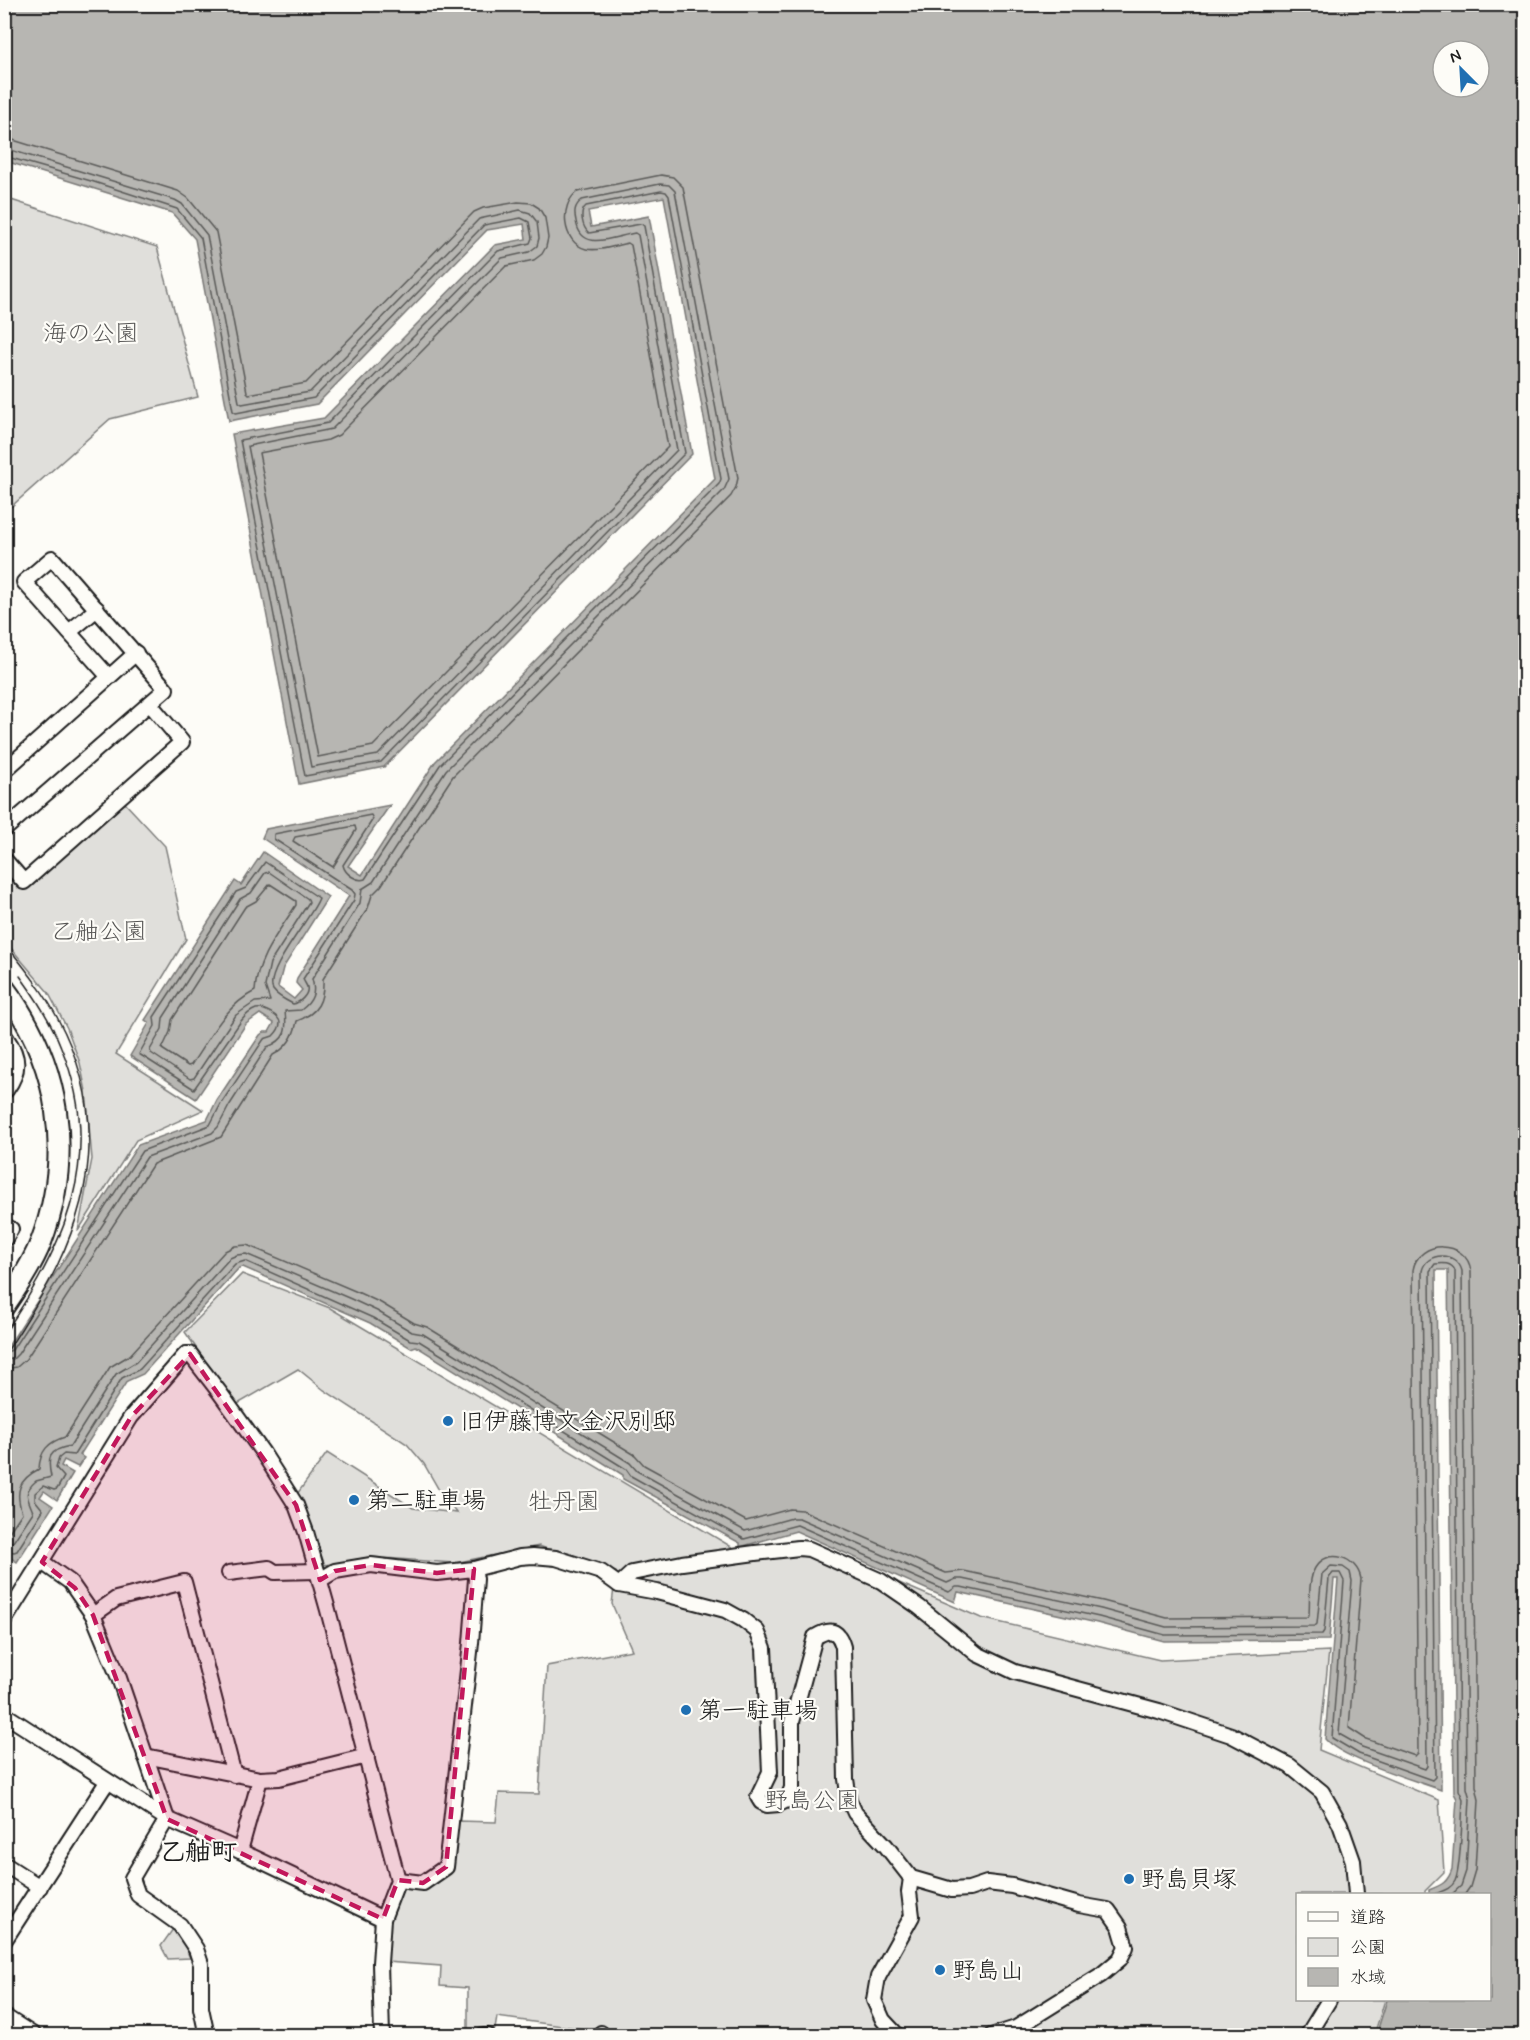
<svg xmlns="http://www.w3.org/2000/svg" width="1530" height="2040" font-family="Mynerve,'Klee One',sans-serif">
<rect width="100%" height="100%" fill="#fdfcf7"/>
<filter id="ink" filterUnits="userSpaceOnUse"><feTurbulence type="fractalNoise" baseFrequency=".0167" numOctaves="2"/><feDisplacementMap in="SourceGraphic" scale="12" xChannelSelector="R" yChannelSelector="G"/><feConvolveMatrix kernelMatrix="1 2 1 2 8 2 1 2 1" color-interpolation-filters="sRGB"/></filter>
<g filter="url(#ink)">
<!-- green -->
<g fill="#e0dfdb" stroke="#7e7e7c" stroke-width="1.5">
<path d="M5 198 157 247 198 397 110 419 5 512Z"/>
<path d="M124 802 165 846 186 939 116 1054 203 1110 136 1140 78 1231 92 1159 86 1091 80 1063 67 1028 48 992 5 941 4 869 25 890Z"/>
<path d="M242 1274 330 1308 735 1549 799 1540 981 1618 1160 1660 1329 1651 1319 1750 1439 1800 1444 1872 1425 1891V1894H1298V2000H1385L1374 2035 603 2036 598 2031 497 2017 495 2029 468 2031V1988L440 1986 441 1966 386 1962 389 1920 404 1887 452 1867 457 1821 496 1822 499 1793 539 1794 547 1666 632 1650 612 1604 616 1572 539 1546 454 1563 370 1557 325 1565 297 1494 327 1453 413 1508 457 1513 439 1490 424 1464 407 1444 324 1390 298 1369 236 1405 185 1332Z"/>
<path d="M173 1929 184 1944 190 1958 168 1959 161 1946Z"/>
</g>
<!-- water -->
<path fill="#b7b6b2" stroke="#797876" stroke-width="1.5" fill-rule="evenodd" d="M5 4 1525 5V2035H1376L1387 2000H1490V1894H1429V1890C1442 1885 1448 1882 1452 1869L1457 1799 1454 1793 1448 1270H1436L1441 1790C1414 1780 1342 1759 1325 1739L1338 1579H1334L1329 1640 1164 1641 1097 1623 958 1592 955 1602 796 1531 740 1547V1543L623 1479V1475L416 1346 411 1348 370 1323 243 1267 239 1268 143 1374 127 1381 80 1455 84 1458 78 1467 64 1460 61 1466 73 1473 57 1500 44 1491 40 1497 53 1506 17 1562 5 1554V1351L138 1145 207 1120 217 1100 260 1035 264 1032H269L274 1023 260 1014 246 1024 196 1099 130 1056 149 1023 145 1020 235 881 241 885 263 852 328 897 283 968 278 987 294 999 302 990 296 983 297 978 349 896 262 838 266 829 390 805 348 866 362 875 435 762 715 479 664 197 588 211 591 227 649 216 692 454 384 767 299 784 232 434 324 418 495 245 526 239 524 224 487 230 317 404 229 421 195 239 172 213 5 161 6 152 4 151ZM1443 51H1479V87H1443Z"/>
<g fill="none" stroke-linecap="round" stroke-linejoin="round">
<!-- shore -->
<g stroke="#5a5a58" stroke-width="1.5">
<path d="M4 139 13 140 178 191 188 198 216 232 247 392 249 394 306 383 474 212 483 208 518 202 531 203 539 208 545 218 548 238 546 247 542 254 534 260 506 266 339 435 328 440 259 453 318 757 373 746 668 447 631 245 628 243C616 245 599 252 586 249 562 243 559 205 577 192L661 175 673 177 683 187 738 478 736 487 731 496 453 776 381 886 372 895 368 908 323 979C324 1001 318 1013 297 1021 294 1037 287 1048 273 1055L221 1137 153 1164 26 1359 17 1367 4 1369"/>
<path d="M4 148 175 200 182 204 207 235 239 402 242 404 310 392 479 219 520 210 530 213 537 222 539 238 537 246 529 252 502 258 332 429 248 446 311 767 378 755 677 450 638 235 635 233C612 237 581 253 576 221 574 212 574 206 582 200L660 184 669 185 675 191 729 479 724 490 446 770 373 882 362 889 360 903 312 979C316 992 313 1001 301 1010L285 1011C287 1029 287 1040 267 1047L229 1106 218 1127 212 1133 147 1157 18 1354 13 1359 4 1360"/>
<path d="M4 156 91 181 177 209 201 238 233 411 236 413 314 398 484 225 521 218 529 222 532 238 530 243 498 251 328 423 240 440 305 776 381 762 685 453 644 226 641 224 589 233C582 227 579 212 586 206L661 191 666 192 669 196 721 479 719 484 440 765 365 879C357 882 345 874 343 865L373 819 371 815 274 834V839L352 890 355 894 354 900 303 979C304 982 306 984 307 987 309 995 299 1003 293 1004 287 1001 277 996 273 990 263 973 313 916 319 898L265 862 246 888 236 892 154 1017 155 1026 139 1054 194 1089 241 1021C245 1016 250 1011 256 1009 263 1007 280 1016 280 1023 280 1028 276 1033 273 1036L264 1039 222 1102 210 1125 142 1151 12 1350 4 1353"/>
<path d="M355 826 356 830 333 867 293 841 295 837Z"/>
<path d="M269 872 308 899 309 902 270 963 265 986 270 1001 255 1002 236 1015 194 1078 190 1079 151 1053 150 1050 162 1029 163 1018 240 899 251 893 265 873Z"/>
<path d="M270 884 296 901V905C279 932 257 957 255 991 224 1007 211 1036 191 1065L188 1066 162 1049 170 1032 172 1020 245 907 256 901Z"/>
<path d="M4 1533 9 1532 22 1513C15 1492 18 1480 39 1469 40 1451 48 1442 65 1437L110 1367 130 1355 225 1251 235 1246 247 1245 355 1291 381 1303 414 1323 427 1327 635 1455 644 1465 746 1521 790 1509 802 1510 946 1573 964 1571 1103 1601 1167 1618 1307 1617 1309 1615C1310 1601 1308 1580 1315 1568 1328 1547 1357 1557 1361 1579L1349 1728 1366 1739 1415 1756 1418 1753 1413 1270C1418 1239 1467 1239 1471 1271L1476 1786 1479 1800 1475 1870 1470 1887 1465 1894"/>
<path d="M4 1542H13L33 1512C28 1498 22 1493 36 1481L51 1477C47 1458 48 1450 70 1446L116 1374 136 1362 230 1258 237 1255 246 1254 351 1299 377 1311 412 1332 423 1334 630 1463 637 1471 745 1531 792 1518H799L947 1583 956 1579H962L1101 1609 1166 1627 1315 1626 1317 1624 1322 1574 1331 1566 1343 1567 1350 1572 1352 1581 1339 1734 1362 1747 1425 1769 1427 1766 1422 1271C1426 1251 1457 1251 1462 1271L1467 1788 1470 1799 1466 1871 1461 1886 1452 1894"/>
<path d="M4 1550 14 1552 17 1551 43 1510 35 1500V1493L43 1486 54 1490 57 1489 64 1477 56 1468 59 1458 64 1454 74 1455 122 1378 140 1369 235 1264 245 1261 373 1318 410 1340 419 1341 626 1469 631 1476 744 1539 797 1525 949 1592 956 1587H961L1099 1617 1165 1635 1322 1634 1324 1631 1329 1578 1333 1573H1340L1344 1581 1332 1738 1359 1754 1432 1780 1435 1777 1430 1271 1435 1264C1442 1263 1452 1262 1455 1271L1459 1790 1463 1799C1462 1816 1461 1869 1455 1881 1451 1889 1442 1891 1435 1894"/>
</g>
<!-- street casing -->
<g stroke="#1c1c1c" stroke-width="18">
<g id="street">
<path d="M69 632 97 609"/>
<path d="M4 771 136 653"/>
<path d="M4 830 166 689 52 558 24 582 109 677"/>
<path d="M4 859 24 882 182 742 150 704"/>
<path d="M4 1225 11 1229 4 1240"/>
<path d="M42 1562 70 1582 93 1615 119 1678 167 1819 132 1878 138 1895 180 1925 196 1949 201 1964V2008L207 2036"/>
<path d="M229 1573 269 1568 275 1572 317 1571"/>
<path d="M320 1580 335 1571 371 1565 437 1573 474 1569 520 1557 533 1556 556 1558 601 1572 619 1585 657 1592 725 1610 743 1620 757 1631 764 1648 770 1772 758 1797 761 1802 767 1805 779 1804 787 1800 792 1788V1722L815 1637C830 1628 838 1629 843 1647L846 1779 849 1800 855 1813 886 1846 911 1878 952 1890 969 1889 987 1883 1012 1886 1079 1905 1108 1910 1120 1927 1126 1947 1120 1959 1101 1975 1016 2028 991 2036"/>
<path d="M619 1585 632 1573 682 1563 755 1553 799 1548 809 1549 881 1581 919 1607 977 1654 1015 1672 1159 1711 1231 1735 1290 1766 1322 1792 1340 1824 1353 1861 1356 1894"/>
<path d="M93 1615 116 1599 184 1582 234 1775"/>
<path d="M4 1621 131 1417 186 1354H190L220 1393 263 1453 296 1505 306 1532 328 1610 398 1880 383 1919 380 1963 382 2036"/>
<path d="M4 1714 167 1819 240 1851 383 1919"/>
<path d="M145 1756 260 1779 279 1778 367 1756"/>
<path d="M240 1851 260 1779"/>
<path d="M4 1864 40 1887"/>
<path d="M398 1880 423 1883 446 1867 471 1643 476 1579 474 1569"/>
<path d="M4 1941 107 1782"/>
<path d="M4 2016 35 2036"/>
<path d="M483 2036H488"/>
<path d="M600 2036 601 2033"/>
<path d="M898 2036 883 2020 874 2000 878 1977 912 1916 909 1892 911 1878"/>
<path d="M1307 2036 1329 2000"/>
</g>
</g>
<!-- secondary casing -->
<g stroke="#1c1c1c" stroke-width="24">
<g id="secondary">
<path d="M4 988C60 1063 74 1155 41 1242 32 1265 18 1286 4 1306"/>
<path d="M4 1040C16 1057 17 1070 4 1088"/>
</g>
</g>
<!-- street -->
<use href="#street" stroke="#fdfcf7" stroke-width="14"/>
<!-- secondary -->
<use href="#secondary" stroke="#fdfcf7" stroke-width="20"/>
<!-- tram -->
<g stroke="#1c1c1c" stroke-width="1.5">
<path d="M4 942C23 966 43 990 57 1017 102 1101 98 1181 57 1266 42 1297 23 1327 4 1356"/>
<path d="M4 1334C66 1244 106 1155 61 1047 51 1021 36 998 20 976"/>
</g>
</g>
</g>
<!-- marked area -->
<path fill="#c2185b" fill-opacity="0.2" stroke="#c2185b" stroke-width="4.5" stroke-dasharray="12 8" stroke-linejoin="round" d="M190 1354 296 1505 320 1580 335 1571 371 1565 437 1573 474 1569 446 1867 423 1883 398 1880 383 1919 167 1819 93 1615 75 1588 42 1562 131 1417Z"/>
<!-- markers -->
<g fill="#1f6fb2" stroke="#fdfcf7" stroke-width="2">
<circle cx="448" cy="1421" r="6"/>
<circle cx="354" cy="1500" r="6"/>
<circle cx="686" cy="1710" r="6"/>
<circle cx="1129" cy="1879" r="6"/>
<circle cx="940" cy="1970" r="6"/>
</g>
<g text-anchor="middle" stroke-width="4.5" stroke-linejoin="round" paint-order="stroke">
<!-- park labels -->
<g font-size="24" fill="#575655" stroke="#fdfcf7">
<text x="91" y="341">海の公園</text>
<text x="99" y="939">乙舳公園</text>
<text x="564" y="1509">牡丹園</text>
<text x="812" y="1808">野島公園</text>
</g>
<!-- poi labels -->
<g font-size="24" fill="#1c1c1c" stroke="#fdfcf7" text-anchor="start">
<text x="460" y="1429">旧伊藤博文金沢別邸</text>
<text x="366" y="1508">第二駐車場</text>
<text x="698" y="1718">第一駐車場</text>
<text x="1141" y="1887">野島貝塚</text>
<text x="952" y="1978">野島山</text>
</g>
<!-- neighbourhood labels -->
<g font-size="26" font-weight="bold" fill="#1c1c1c" stroke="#fdfcf7">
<text x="198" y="1860">乙舳町</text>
</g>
</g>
<!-- margin -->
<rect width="1530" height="2040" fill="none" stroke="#fdfcf7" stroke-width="24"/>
<rect x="12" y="12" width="1506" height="2016" fill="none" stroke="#1c1c1c" stroke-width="2" filter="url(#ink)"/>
<!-- legend -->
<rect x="1296" y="1893" width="195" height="108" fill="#fdfcf7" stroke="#a3a29f" stroke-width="1.5"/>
<rect x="1308" y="1912" width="30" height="9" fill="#fdfcf7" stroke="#a3a29f" stroke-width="1.5"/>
<text x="1350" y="1923" font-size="18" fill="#1c1c1c">道路</text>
<rect x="1308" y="1938" width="30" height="18" fill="#e0dfdb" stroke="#a3a29f" stroke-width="1.5"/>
<text x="1350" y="1953" font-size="18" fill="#1c1c1c">公園</text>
<rect x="1308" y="1968" width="30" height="18" fill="#b7b6b2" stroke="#a3a29f" stroke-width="1.5"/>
<text x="1350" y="1983" font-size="18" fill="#1c1c1c">水域</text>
<!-- north arrow -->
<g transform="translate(1461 69) rotate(336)"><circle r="28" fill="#fdfcf7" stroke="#a3a29f" stroke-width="1.5"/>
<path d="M0-4.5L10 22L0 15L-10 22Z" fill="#1f6fb2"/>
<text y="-9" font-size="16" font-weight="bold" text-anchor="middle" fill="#1c1c1c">N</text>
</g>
</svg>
